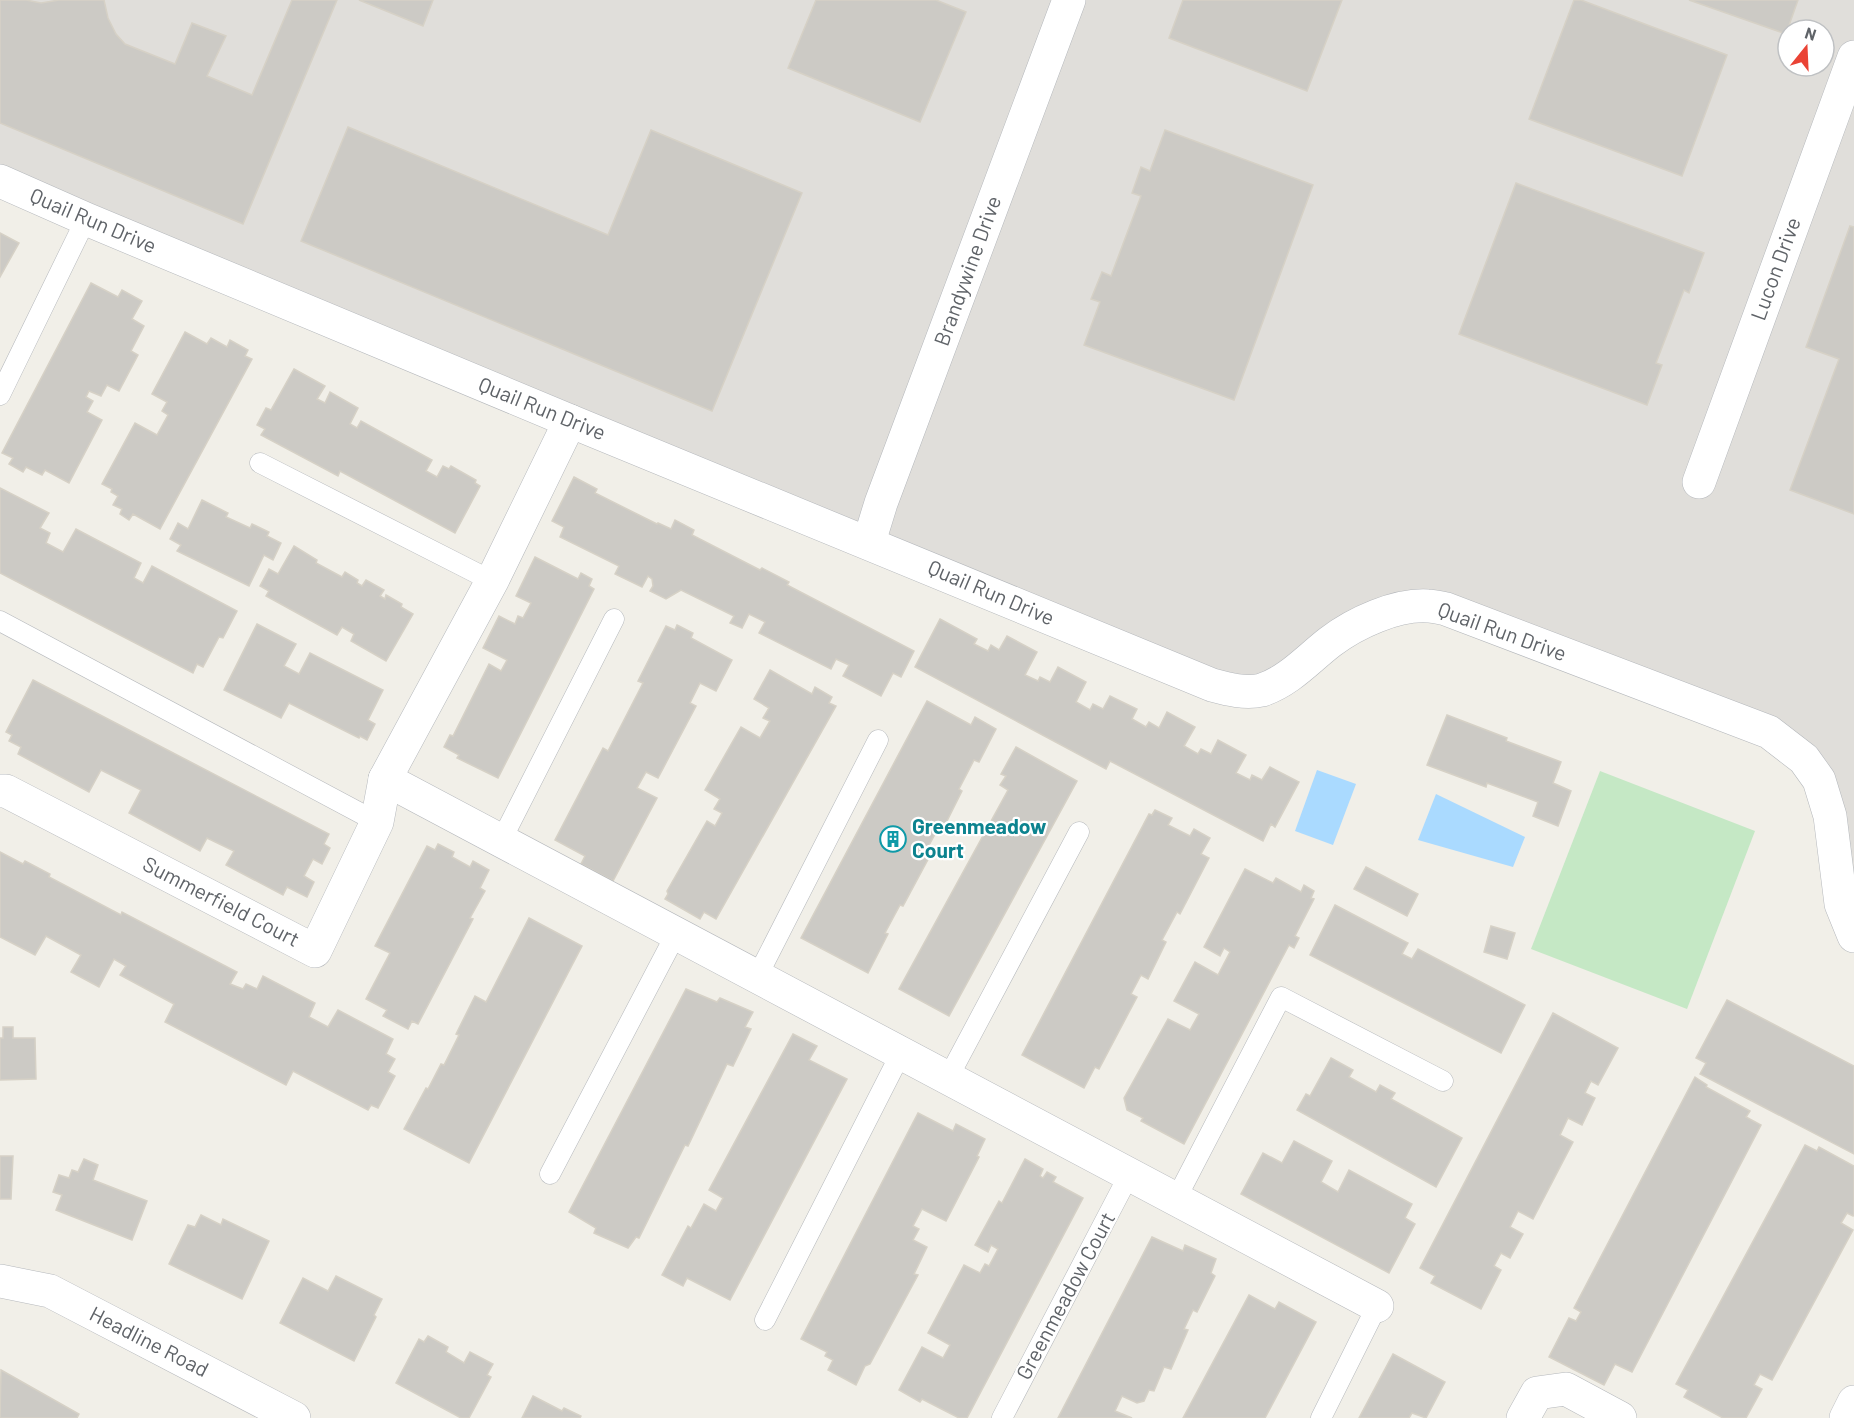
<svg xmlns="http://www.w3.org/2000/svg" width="1854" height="1418" font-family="Barlow,sans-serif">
<rect width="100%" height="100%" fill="#f1efe8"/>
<!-- industrial -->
<path fill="#e0deda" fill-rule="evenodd" d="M0 0H1854V936L1804 759 1428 606 1261 690 0 181ZM1788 30H1824V66H1788Z"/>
<!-- green -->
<path fill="#c5e8c5" d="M1600 771 1755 831 1687 1009 1531 949Z"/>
<!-- water -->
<g fill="#aadaff">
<path d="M1317 770 1356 784 1333 845 1295 831Z"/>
<path d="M1436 794 1525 837 1513 867 1418 840Z"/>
</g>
<!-- building -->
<g fill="#cccac5" stroke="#d6d1c6" stroke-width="1.5">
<path d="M0 0H26L41 3 59 0H104L108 18 116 34 125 44 175 64 192 23 226 36 207 76 252 95 292 0H337L243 224 0 123Z"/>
<path d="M359 0H433L423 26Z"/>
<path d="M816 0H936L966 12 920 122 788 68Z"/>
<path d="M1183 0H1342L1307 91 1169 38Z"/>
<path d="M1574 0H1581L1727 55 1682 176 1529 119Z"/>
<path d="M1689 0H1798L1786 34Z"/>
<path d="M348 127 608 235 651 130 802 193 712 411 301 241Z"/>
<path d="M1165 130 1313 185 1234 400 1084 345 1100 302 1091 299 1102 272 1111 276 1141 196 1132 193 1141 167 1150 171Z"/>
<path d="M1516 183 1704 253 1689 293 1684 290 1656 363 1662 365 1647 405 1459 334Z"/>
<path d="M1850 226 1854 227V514L1790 490 1839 359 1806 347Z"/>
<path d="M0 233 19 243 0 277Z"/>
<path d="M91 283 118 297 122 290 142 301 132 319 144 326 131 351 138 355 119 391 107 385 101 396 89 391 86 397 93 401 87 412 102 420 69 483 45 470 42 475 26 467 23 472 9 464 13 458 2 453Z"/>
<path d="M185 332 207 344 211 338 227 347 230 340 248 350 245 356 252 359 160 529 133 514 129 520 120 514 122 509 113 505 118 496 111 492 112 489 102 484 135 423 157 435 168 415 162 411 167 402 152 394Z"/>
<path d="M294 369 325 386 317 399 325 403 330 392 358 408 350 424 357 428 361 421 432 460 426 471 437 477 443 466 449 469 451 466 476 480 475 483 480 486 455 533 340 471 338 476 261 435 265 429 257 425 266 408 271 410Z"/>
<path d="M574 477 597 489 595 493 657 524 658 523 671 529 675 520 694 530 692 535 760 570 762 568 789 582 787 585 914 651 901 677 893 673 881 696 843 676 849 665 836 659 831 669 759 633 765 622 749 614 742 628 730 623 734 616 681 590 666 599 650 591 653 586 652 579 648 576 642 587 615 574 619 566 560 537 564 527 552 521Z"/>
<path d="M0 488 49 513 40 528 50 533 46 543 63 552 76 529 141 563 134 578 143 583 152 566 237 611 223 638 219 637 203 667 197 664 193 673 0 573Z"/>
<path d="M202 500 228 513 226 517 250 528 252 524 269 532 267 536 281 543 273 560 264 555 249 586 177 551 181 545 170 539 178 523 188 529Z"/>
<path d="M294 546 317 560 316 563 342 577 345 572 358 580 357 583 362 586 366 580 384 590 380 596 385 599 386 595 402 604 401 607 413 614 386 661 351 641 354 634 342 627 337 635 266 596 269 591 260 586 269 569 278 574Z"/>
<path d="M535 557 578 579 581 573 592 579 589 586 594 589 498 778 457 758 459 755 444 747 450 735 453 736 489 664 501 671 507 660 483 648 499 616 515 624 518 616 523 618 531 603 516 596Z"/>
<path d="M940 619 977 639 974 644 988 651 991 645 999 650 1007 636 1037 652 1025 675 1038 681 1040 677 1050 682 1058 667 1086 682 1076 702 1090 710 1093 704 1103 709 1110 696 1137 709 1132 719 1146 727 1149 722 1159 728 1167 712 1195 727 1184 746 1198 754 1201 749 1211 754 1218 740 1246 755 1236 773 1250 780 1252 775 1262 780 1270 767 1299 782 1275 827 1271 824 1263 841 1110 761 1106 769 915 667Z"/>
<path d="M257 624 296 644 284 666 299 674 310 653 383 690 368 720 375 724 367 740 360 736 359 738 289 703 281 718 224 690Z"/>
<path d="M677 625 693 633 691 638 732 660 716 691 700 683 690 703 696 706 658 778 646 772 637 788 657 798 613 881 581 864 585 856 555 840 603 748 608 751 643 683 638 681 666 626 675 630Z"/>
<path d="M770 670 812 694 815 687 832 697 829 703 836 706 716 919 704 912 700 919 665 899 668 894 667 891 707 821 715 826 722 813 714 809 720 799 705 790 741 727 760 738 770 721 763 718 769 708 754 699Z"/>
<path d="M33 680 329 834 324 844 330 848 322 864 313 859 304 876 314 882 307 897 287 887 283 895 226 865 234 851 207 838 200 851 129 813 141 790 101 770 89 792 18 754 21 747 9 741 12 735 6 732Z"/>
<path d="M927 701 971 725 975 717 996 729 979 762 974 760 959 789 962 791 943 829 939 827 927 849 932 852 903 906 900 905 885 933 888 934 868 973 801 938Z"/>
<path d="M1447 715 1507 738 1506 741 1561 762 1553 783 1571 791 1558 826 1533 816 1538 802 1487 783 1486 787 1427 765Z"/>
<path d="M1016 747 1077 781 949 1016 899 989 1008 790 1000 785 1006 776 1001 774Z"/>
<path d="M1155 810 1172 818 1168 825 1190 836 1194 829 1210 838 1201 854 1209 858 1180 914 1177 912 1162 940 1166 942 1148 979 1141 975 1131 994 1137 997 1099 1069 1095 1067 1084 1088 1022 1055 1149 814 1152 815Z"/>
<path d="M438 844 454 852 452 857 470 867 473 861 489 870 480 888 485 891 470 918 473 919 418 1024 412 1021 408 1029 383 1016 387 1010 366 999 390 953 375 946 427 846 435 850Z"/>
<path d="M0 852 23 864 25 861 50 874 49 877 121 915 122 912 237 972 230 984 243 989 246 984 257 989 263 976 315 1003 309 1017 328 1027 338 1010 393 1039 386 1054 395 1059 388 1072 395 1076 378 1108 371 1105 368 1110 293 1071 286 1085 165 1022 174 1004 120 975 126 966 114 959 99 987 71 972 81 955 46 936 35 955 0 937Z"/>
<path d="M1366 867 1418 894 1407 916 1354 889Z"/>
<path d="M1245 869 1273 883 1276 878 1301 892 1304 885 1314 891 1311 898 1314 899 1295 936 1299 938 1294 948 1289 945 1184 1144 1141 1121 1143 1118 1127 1110 1124 1098 1168 1019 1190 1030 1199 1014 1174 1001 1195 962 1218 975 1230 952 1224 948 1220 956 1204 947Z"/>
<path d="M1335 905 1408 943 1402 954 1412 959 1418 949 1525 1005 1501 1053 1310 955Z"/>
<path d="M529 918 582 946 469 1163 404 1129 426 1088 428 1089 441 1064 444 1065 459 1035 456 1034 475 996 486 1002Z"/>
<path d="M1491 926 1515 933 1507 959 1484 952Z"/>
<path d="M686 989 717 1002 720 998 753 1012 745 1027 751 1029 733 1066 727 1064 688 1146 685 1145 639 1238 636 1237 628 1248 594 1233 596 1228 569 1212Z"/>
<path d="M1727 1000 1854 1066V1154L1700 1074 1706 1063 1696 1058Z"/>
<path d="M1553 1013 1618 1048 1598 1085 1591 1081 1585 1093 1595 1098 1582 1125 1568 1118 1560 1135 1573 1142 1533 1219 1518 1211 1510 1227 1523 1234 1510 1258 1501 1253 1494 1266 1501 1270 1481 1309 1431 1283 1435 1276 1420 1268Z"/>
<path d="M3 1027H13V1038H35L36 1079 0 1080V1038H3Z"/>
<path d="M793 1034 817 1046 809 1060 847 1079 730 1300 687 1278 683 1286 662 1275 688 1226 691 1228 704 1204 716 1211 723 1198 709 1190Z"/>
<path d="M1331 1058 1353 1070 1349 1077 1376 1092 1380 1085 1395 1093 1391 1099 1462 1138 1436 1187 1297 1110 1306 1094 1310 1096Z"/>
<path d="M1695 1077 1707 1085 1706 1087 1750 1111 1746 1117 1761 1125 1632 1372 1615 1364 1604 1385 1549 1357 1569 1318 1576 1321 1581 1312 1574 1308Z"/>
<path d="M918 1113 953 1131 956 1124 985 1139 977 1156 979 1157 946 1221 922 1209 913 1226 919 1229 913 1240 927 1247 914 1274 918 1275 870 1364 865 1366 856 1385 828 1370 833 1360 825 1356 827 1352 801 1339Z"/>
<path d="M1294 1141 1332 1161 1321 1182 1338 1192 1349 1170 1412 1204 1405 1218 1415 1224 1389 1273 1241 1194 1263 1153 1282 1163Z"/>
<path d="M1805 1145 1817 1151 1819 1147 1854 1166V1214L1853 1216 1847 1213 1841 1223 1853 1230 1772 1380 1760 1374 1754 1385 1762 1389 1746 1418H1723L1684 1397 1688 1390 1676 1384Z"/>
<path d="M0 1156H13L11 1199H0Z"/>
<path d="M84 1159 98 1165 93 1180 147 1201 132 1240 56 1210 62 1195 53 1192 59 1175 69 1178 72 1170 78 1172Z"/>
<path d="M1025 1159 1043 1169 1040 1176 1043 1178 1047 1172 1056 1177 1053 1182 1083 1198 967 1418H959L922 1399 920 1402 899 1390 922 1347 943 1358 950 1345 928 1333 964 1265 980 1273 985 1264 989 1266 998 1249 991 1245 988 1252 975 1245 999 1201 1002 1203Z"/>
<path d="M201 1215 221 1225 223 1219 269 1241 242 1299 169 1264 188 1225 195 1227Z"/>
<path d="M1152 1237 1183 1251 1185 1245 1216 1259 1211 1273 1215 1276 1197 1312 1193 1310 1184 1329 1188 1330 1171 1369 1164 1367 1154 1391 1149 1390 1144 1401 1137 1403 1122 1396 1115 1411 1132 1418H1058Z"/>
<path d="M336 1276 382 1299 374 1315 376 1317 354 1361 280 1323 303 1278 328 1291Z"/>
<path d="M1249 1295 1275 1309 1279 1302 1316 1322 1265 1418H1183Z"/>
<path d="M428 1336 448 1347 446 1352 464 1363 470 1352 493 1364 487 1375 491 1377 469 1418H461L396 1383 419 1339 424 1342Z"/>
<path d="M1393 1354 1445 1382 1426 1418 1412 1413 1409 1418H1359Z"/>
<path d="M1 1370 79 1414 77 1418H0Z"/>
<path d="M533 1396 562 1411 564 1408 581 1416 580 1418H522Z"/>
</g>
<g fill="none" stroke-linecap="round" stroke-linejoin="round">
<!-- service casing -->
<g stroke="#b5b8bc" stroke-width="21">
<g id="service">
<path d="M0 395 86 219"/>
<path d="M260 463 492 581"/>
<path d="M0 621 377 822"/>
<path d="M501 841 614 619"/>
<path d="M757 977 878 740"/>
<path d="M948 1078 1079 832"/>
<path d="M550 1174 676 934"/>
<path d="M1176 1199 1281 997 1443 1081"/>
<path d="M765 1320 901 1053"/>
<path d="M1002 1418 1129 1175"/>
<path d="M1321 1418 1377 1306"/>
</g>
</g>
<!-- minor casing -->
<g stroke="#b5b8bc" stroke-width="34">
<g id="minor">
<path d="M0 181 86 219 570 421 1212 685C1227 689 1245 694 1262 690 1289 681 1308 659 1330 642 1355 623 1396 604 1428 606 1434 606 1441 608 1446 609L1769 732 1804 759 1819 780 1830 816 1841 904 1854 936"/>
<path d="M1699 482 1854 57"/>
<path d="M869 542 881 503 1069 0"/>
<path d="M385 779 1377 1306"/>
<path d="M0 791H6L315 951 377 822 385 779 492 581 570 421"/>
<path d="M0 1281 50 1291 294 1418"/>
<path d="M1523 1418 1537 1393 1566 1389 1620 1418"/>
<path d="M1846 1418 1854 1402"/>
</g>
</g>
<!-- service -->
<use href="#service" stroke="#fff" stroke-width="20"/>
<!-- minor -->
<use href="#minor" stroke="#fff" stroke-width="33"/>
</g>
<!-- icons -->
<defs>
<g id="building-ring" transform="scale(1.35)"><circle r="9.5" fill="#fff" stroke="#0f9aa8" stroke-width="1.5"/><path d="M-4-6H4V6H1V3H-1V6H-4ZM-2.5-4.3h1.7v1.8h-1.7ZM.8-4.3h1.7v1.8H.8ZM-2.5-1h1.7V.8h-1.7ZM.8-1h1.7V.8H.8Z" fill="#0f9aa8"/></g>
</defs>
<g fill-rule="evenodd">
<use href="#building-ring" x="893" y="839"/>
</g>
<g text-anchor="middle" stroke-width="4.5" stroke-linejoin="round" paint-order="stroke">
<!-- street labels -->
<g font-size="21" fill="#5f6368" stroke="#fff">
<text transform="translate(93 221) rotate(23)" y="7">Quail Run Drive</text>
<text transform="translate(1776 269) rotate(-70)" y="7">Lucon Drive</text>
<text transform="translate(968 271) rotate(-70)" y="7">Brandywine Drive</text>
<text transform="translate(542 409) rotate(22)" y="7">Quail Run Drive</text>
<text transform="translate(991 593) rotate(23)" y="7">Quail Run Drive</text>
<text transform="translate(1502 632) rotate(20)" y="7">Quail Run Drive</text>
<text transform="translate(221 902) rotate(27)" y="7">Summerfield Court</text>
<text transform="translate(1066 1296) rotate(-62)" y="7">Greenmeadow Court</text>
<text transform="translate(149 1342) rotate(27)" y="7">Headline Road</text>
</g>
<!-- culture labels -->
<g font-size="21" font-weight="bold" fill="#0d838f" stroke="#fff" text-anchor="start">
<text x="912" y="834">Greenmeadow<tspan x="912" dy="24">Court</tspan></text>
</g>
</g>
<!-- north arrow -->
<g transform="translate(1806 48) rotate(18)"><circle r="28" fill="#ffffff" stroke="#bfc1c3" stroke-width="1.5"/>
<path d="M0-4.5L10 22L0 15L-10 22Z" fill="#ea4335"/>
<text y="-9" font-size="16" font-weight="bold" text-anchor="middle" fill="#5f6368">N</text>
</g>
</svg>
